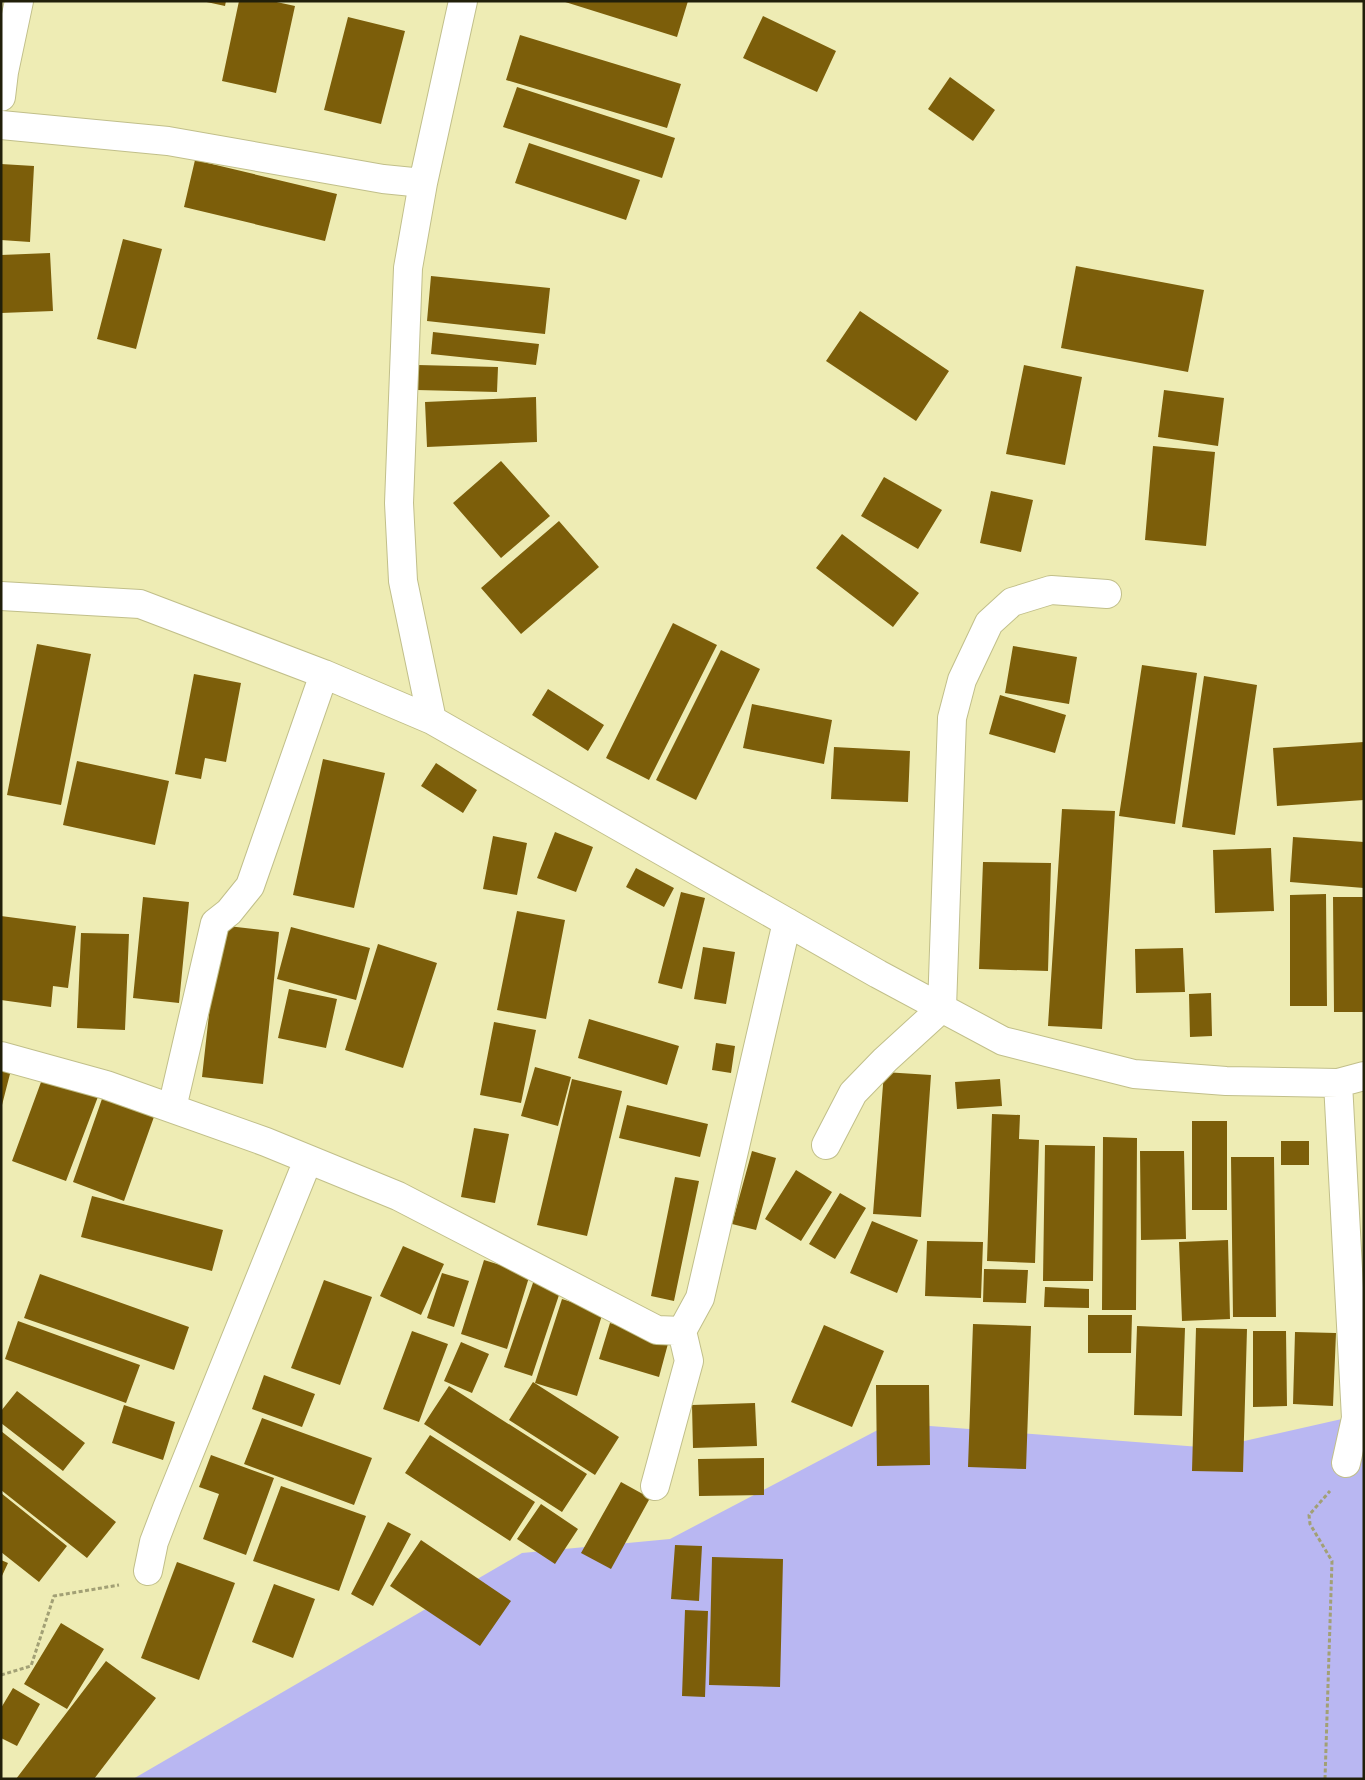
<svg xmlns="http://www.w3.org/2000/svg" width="1365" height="1780" font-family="Poppins,sans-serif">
<rect width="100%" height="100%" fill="#eeecb4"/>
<path fill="#b9b7f2" d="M1364 1414V1779H133L522 1553 670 1539 891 1423 1213 1448Z"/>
<path fill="#7c5e0a" d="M202 1H226L225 6Z
M239 1H272L295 6 276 93 222 81Z
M562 1H688L677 37Z
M763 16 836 51 817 92 743 58Z
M348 17 405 31 381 124 324 110Z
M520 35 681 84 667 128 506 80Z
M950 77 995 110 973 141 928 109Z
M517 87 675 138 662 178 503 127Z
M529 143 640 180 626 220 515 183Z
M195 160 337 194 325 241 184 207Z
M1 164 34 166 30 242 1 240Z
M123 239 162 249 136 349 97 339Z
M50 253 53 311 1 313V255Z
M1076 266 1204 290 1188 372 1061 348Z
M431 276 550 288 545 334 427 321Z
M860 311 949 371 916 421 826 361Z
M433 332 539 344 536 365 431 354Z
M418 365 498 367 497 392 417 390Z
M1024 365 1082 377 1065 465 1006 454Z
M1164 390 1224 398 1218 446 1158 437Z
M536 397 537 442 427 447 425 402Z
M1153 446 1215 452 1206 546 1145 540Z
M501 461 550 516 501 558 453 503Z
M884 477 942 510 918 549 861 516Z
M991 491 1033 500 1021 552 980 543Z
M559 521 599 567 521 634 481 588Z
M842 534 919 593 893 627 816 568Z
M673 623 717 645 649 780 606 758Z
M37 644 91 654 61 805 7 795Z
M1013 646 1077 657 1069 704 1005 693Z
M721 650 760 669 696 800 656 780Z
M1142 665 1197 673 1175 824 1119 816Z
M194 674 241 683 226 762 205 758 201 779 175 774Z
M1204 676 1257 685 1235 835 1182 827Z
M548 689 604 725 588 751 532 715Z
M1000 695 1066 715 1055 753 989 734Z
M752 704 832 720 824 764 743 748Z
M1364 742V800L1277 806 1273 748Z
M834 747 910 751 908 802 831 799Z
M323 759 385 773 354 908 293 895Z
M77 761 169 781 155 845 63 825Z
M436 763 477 790 463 813 421 786Z
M1062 809 1115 811 1102 1029 1048 1026Z
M555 832 593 847 576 892 537 878Z
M493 836 527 843 517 895 483 889Z
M1293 837 1364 842V888L1290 882Z
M1271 848 1274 911 1215 913 1213 850Z
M983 862 1051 863 1048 971 979 969Z
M636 868 674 888 664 907 626 887Z
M681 892 705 898 682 989 658 983Z
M1326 894 1327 1006H1290V895Z
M143 897 189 902 179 1003 133 998Z
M1333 897H1364V1012H1334Z
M517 911 565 920 546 1019 497 1010Z
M1 916 76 926 68 988 53 986 51 1007 1 1000Z
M219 925 279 932 263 1084 202 1077Z
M291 927 370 948 356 1000 277 979Z
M81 933 129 934 125 1030 77 1028Z
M378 944 437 963 403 1068 345 1050Z
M703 947 735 952 726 1004 694 999Z
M1183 948 1185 992 1136 993 1135 949Z
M289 989 337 999 326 1048 278 1038Z
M1211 993 1212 1036 1190 1037 1189 994Z
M589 1019 679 1046 667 1085 578 1058Z
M494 1022 536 1030 521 1103 480 1095Z
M716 1043 735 1046 731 1073 712 1070Z
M1 1067 11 1070 2 1105H1Z
M535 1067 571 1077 558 1126 521 1116Z
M884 1072 931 1075 921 1217 873 1214Z
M44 1074 99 1094 66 1181 12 1161Z
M572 1079 622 1091 587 1236 537 1225Z
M1000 1079 1002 1106 957 1109 955 1082Z
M103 1096 155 1114 124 1201 73 1182Z
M627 1105 708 1124 700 1157 619 1138Z
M992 1114 1020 1115 1019 1139 1039 1140 1035 1263 987 1261Z
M1192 1121H1227V1210H1192Z
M474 1128 509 1134 495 1203 461 1197Z
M1103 1137 1137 1138 1136 1310H1102Z
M1281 1141H1309V1165H1281Z
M1045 1145 1095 1146 1093 1281H1043Z
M752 1151 776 1158 756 1230 732 1224Z
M1140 1151H1184L1186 1239 1141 1240Z
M1231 1157H1274L1276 1317H1233Z
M796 1170 832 1192 801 1241 765 1219Z
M675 1177 699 1181 674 1301 651 1296Z
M840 1193 866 1208 835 1259 809 1244Z
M92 1196 223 1230 212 1271 81 1237Z
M872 1221 918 1240 897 1293 850 1273Z
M1228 1240 1230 1319 1182 1321 1179 1242Z
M927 1241 983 1242 981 1298 925 1296Z
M403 1246 444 1264 421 1315 380 1296Z
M484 1260 530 1274 507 1349 461 1334Z
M984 1269 1028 1270 1026 1303 983 1302Z
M442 1273 469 1281 454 1327 427 1318Z
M40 1274 189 1327 174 1370 24 1318Z
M535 1277 562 1286 532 1376 504 1367Z
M324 1280 372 1297 340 1385 291 1368Z
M1045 1287 1089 1289V1308L1044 1307Z
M562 1299 603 1312 577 1396 535 1383Z
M1088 1315H1132L1131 1353H1088Z
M18 1321 140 1365 126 1403 5 1359Z
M610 1323 669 1340 659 1377 599 1359Z
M973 1324 1031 1326 1026 1469 968 1467Z
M824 1325 884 1351 852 1427 791 1402Z
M1137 1326 1185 1328 1182 1416 1134 1415Z
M1196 1328 1247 1329 1243 1472 1192 1471Z
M412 1331 448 1344 419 1422 383 1409Z
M1253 1331H1286L1287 1406 1253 1407Z
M1295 1332 1336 1333 1333 1406 1293 1404Z
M461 1342 489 1354 472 1393 444 1381Z
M264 1375 315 1394 302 1427 252 1409Z
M533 1382 619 1437 595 1475 509 1420Z
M876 1385H929L930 1465 877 1466Z
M449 1386 587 1474 562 1512 424 1424Z
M17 1391 85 1443 63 1471 1 1423V1411Z
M755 1403 757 1446 693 1448 692 1405Z
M124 1405 175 1422 163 1460 112 1443Z
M262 1418 372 1458 354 1505 244 1464Z
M1 1431 116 1522 87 1558 1 1490Z
M430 1435 535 1502 510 1541 405 1473Z
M211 1455 274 1478 246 1555 203 1539 219 1494 199 1487Z
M764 1458V1495L699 1496 698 1459Z
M621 1482 650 1498 611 1569 581 1553Z
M281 1486 366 1516 339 1591 253 1561Z
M1 1493 67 1546 39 1582 1 1552Z
M541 1504 578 1529 555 1564 517 1539Z
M388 1522 411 1534 373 1606 351 1594Z
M421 1540 511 1601 480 1646 390 1586Z
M675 1545 702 1546 699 1601 671 1599Z
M712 1557 783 1559 780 1687 709 1685Z
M1 1560 8 1563 1 1578Z
M177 1562 235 1583 199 1680 141 1658Z
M274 1584 315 1599 293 1658 252 1642Z
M685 1610 708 1611 705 1697 682 1696Z
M61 1623 104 1649 67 1709 24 1684Z
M106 1661 156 1698 94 1779H16Z
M13 1688 40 1704 17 1746 1 1738V1708Z"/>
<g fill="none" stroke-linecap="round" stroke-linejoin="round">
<defs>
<path id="minor" d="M1 97 4 72 19 1
M1 125 168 141 383 179 423 183
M1 596 140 604 324 674 432 720 878 974 1003 1041 1134 1074 1226 1081 1338 1083 1364 1076
M432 720 403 581 399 503 408 268 423 183 463 1
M1 1056 106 1085 266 1142 398 1196 657 1330 682 1331 700 1298 787 922
M1338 1083 1356 1418 1346 1463
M172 1108 215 923 229 912 250 886 324 674
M826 1145 853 1093 885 1060 942 1008 952 718 962 680 989 623 1012 602 1051 590 1107 594
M655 1486 689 1361 682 1331
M148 1571 154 1542 167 1508 308 1160"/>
</defs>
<use href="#minor" stroke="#c1bf8a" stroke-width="30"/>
<path stroke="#a2a075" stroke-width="3" stroke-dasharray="4 2.5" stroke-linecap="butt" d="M1 1675 31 1666 54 1596 119 1585
M1325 1779 1332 1561 1310 1524 1309 1515 1330 1491"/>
<use href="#minor" stroke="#fff" stroke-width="28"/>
</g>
<rect width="1365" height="1780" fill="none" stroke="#211f0a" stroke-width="5"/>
</svg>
